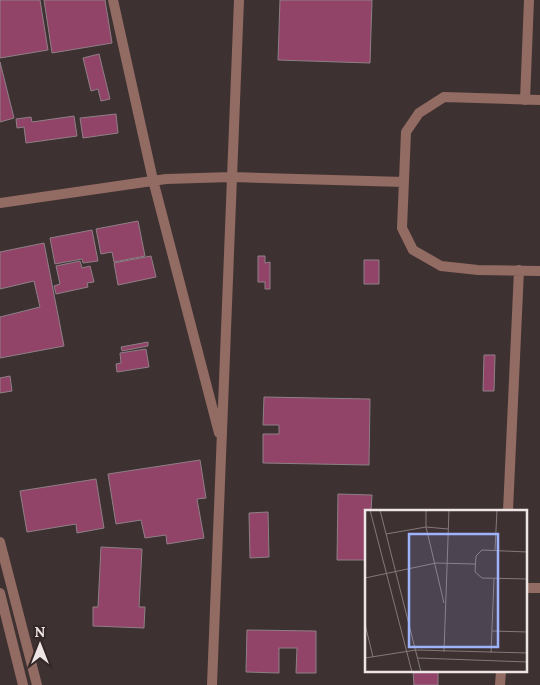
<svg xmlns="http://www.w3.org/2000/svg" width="540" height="685" font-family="Lora,serif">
<rect width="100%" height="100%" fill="#3e3132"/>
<path fill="#924368" stroke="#8e8086" d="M0 0H40L48 50 0 58Z
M44 0H105L112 43 52 53Z
M280 0H372L370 63 278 60Z
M99 54 110 99 101 101 98 89 91 91 83 58Z
M0 62 14 118 0 122Z
M116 114 118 133 83 138 80 118Z
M74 116 77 136 26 143 24 127 17 128 16 119 31 117 32 122Z
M138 221 145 256 114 262 112 252 101 254 96 229Z
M92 230 98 261 83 263 82 259 55 264 50 238Z
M44 243 64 346 0 358V317L40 307 34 281 0 289V252Z
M151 256 156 277 118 285 114 263Z
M258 256H265V263L270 262V289H265V282H258Z
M364 260H379V284H364Z
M80 261 82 268 90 266 94 282 87 283 88 287 56 294 54 286 60 284 56 266Z
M148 342V346L122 351 121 347Z
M146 349 149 367 117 372 116 364 121 363 120 353Z
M484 355H495L494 391H483Z
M10 376 12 391 0 393V378Z
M264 397 370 399 369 465 263 463V434H279V425H263Z
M200 460 206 498 197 499 204 538 167 544 166 535 145 538 141 520 116 524 108 474Z
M96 479 104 528 77 533 76 524 27 532 20 491Z
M338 494 372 495 371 511H366V560H337Z
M268 512 269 557 250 558 249 513Z
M101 547 142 549 139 607H145L144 628 93 626V607H98Z
M247 630 316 631V673H296L297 648H279V673L246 672Z
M413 671H438V685H414Z"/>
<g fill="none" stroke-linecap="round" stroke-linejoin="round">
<path stroke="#926b62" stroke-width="10" d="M113 0 153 180 219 433
M525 100 529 0
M540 100 444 97 419 113 406 132 402 228 413 250 441 266 478 270 540 271
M0 203 166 179 232 177 404 182
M508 511 519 270
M526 588H540
M212 685 239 0
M500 685 501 671"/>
<path stroke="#926b62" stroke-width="10" d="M0 542 37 685
M0 593 23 685"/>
</g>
<g transform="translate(365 510)">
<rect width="162" height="162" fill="#3e3132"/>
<path fill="none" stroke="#84797a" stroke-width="1" d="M5 0 47 162M15 0 56 162M61 0V17L83 19M21 24 61 17 79 93M130 40 132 0M163 42 117 40 111 46 110 62 117 68 163 69M0 68 71 53 110 54M0 114 8 147M127 121 163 122M79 142 84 0M126 143 129 69M0 148 51 140 163 143M53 148 163 152"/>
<path fill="#9fb3fd" fill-opacity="0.15" stroke="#9fb3fd" stroke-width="2.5" d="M44 24H133V137H44Z"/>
<rect width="162" height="162" fill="none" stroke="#eee6e6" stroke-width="2.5"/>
</g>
<g transform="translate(40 645)" stroke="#342728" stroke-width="4" paint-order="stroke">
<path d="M0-4L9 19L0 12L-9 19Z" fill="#eee6e6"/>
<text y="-8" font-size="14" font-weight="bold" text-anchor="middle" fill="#eee6e6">N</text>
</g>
</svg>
